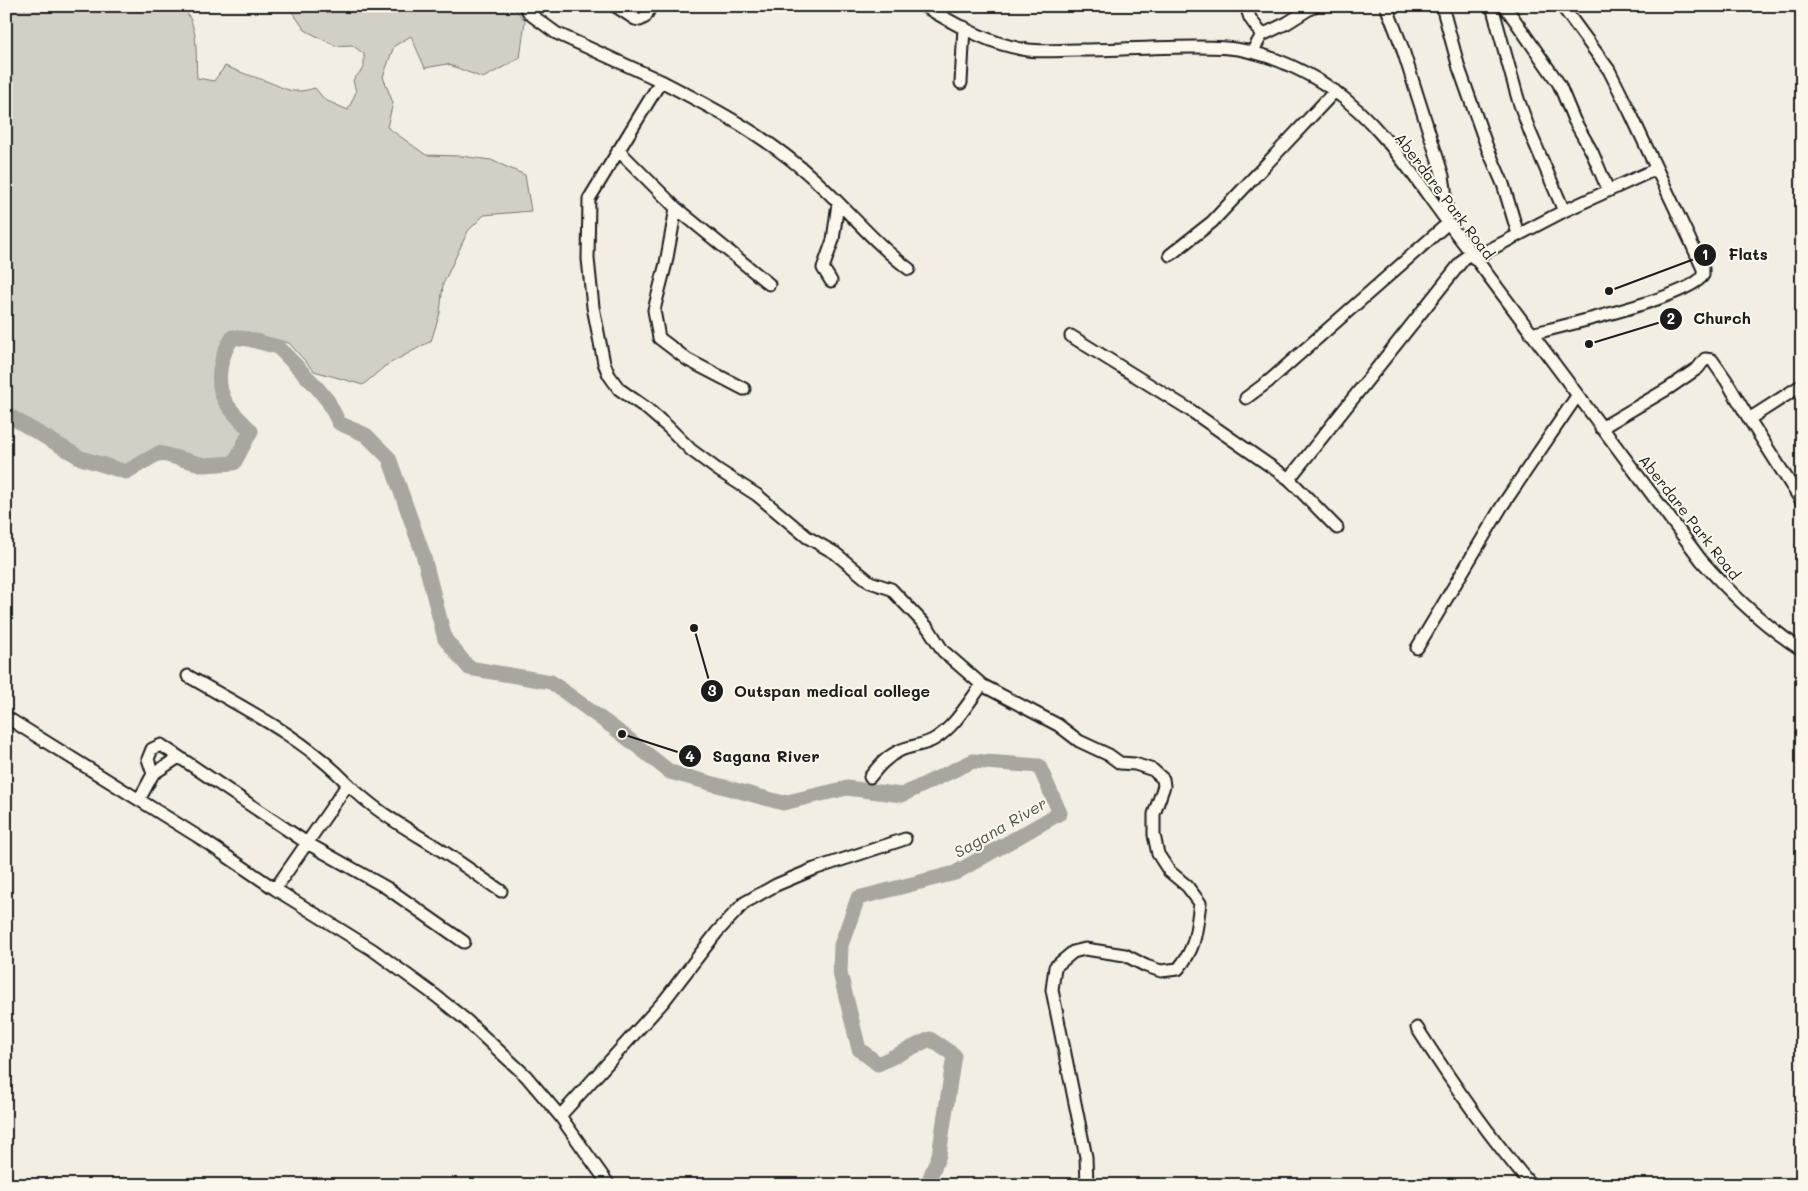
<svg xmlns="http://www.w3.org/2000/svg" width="1808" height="1191" font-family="Mali,sans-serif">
<rect width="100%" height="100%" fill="#f2eee4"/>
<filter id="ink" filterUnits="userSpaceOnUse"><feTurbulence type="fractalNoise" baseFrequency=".02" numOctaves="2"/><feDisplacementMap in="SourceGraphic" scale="10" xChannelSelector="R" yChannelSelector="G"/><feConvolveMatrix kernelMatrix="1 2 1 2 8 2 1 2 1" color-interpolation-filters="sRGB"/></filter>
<g filter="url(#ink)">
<path fill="#d2cfc6" stroke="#777671" d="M14 6 50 8 51 6H182C200 27 195 53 197 78L214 81 225 66C239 72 252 76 266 81 288 89 290 95 315 88L325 100 348 110 356 92 353 80 364 68V54L352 45 335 46 305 30 288 6H513L525 21 520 58 483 78 447 64 425 68 411 36 394 46 383 77 393 103 387 127 426 155 461 156 491 160 525 175 531 211 484 215 468 231 443 284 440 313 431 341 385 366 363 385 314 371 289 343 253 334 233 337C221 354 214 381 225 401 232 412 243 422 251 431L234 463 204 465 159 453 126 472 81 458 6 414V41Z"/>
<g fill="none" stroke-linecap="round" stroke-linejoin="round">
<path stroke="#a9a6a0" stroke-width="15" d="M6 414 81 458 126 472 159 453 204 465 234 463 251 431C243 422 231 412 225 401 214 381 221 354 233 337L248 339 278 347 314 384 328 401 339 423 366 435 389 458 423 554 445 639 469 668 551 682 622 734 670 772 783 803 847 788 902 795 973 761 1039 766 1060 813 955 873 858 898 841 945 840 973 859 1049 878 1064 930 1039 954 1055 939 1155 927 1185"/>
<defs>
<path id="minor" d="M525 6 530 14 556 33 661 81 589 199 588 259 593 307 604 363 609 375 619 389 646 408 668 427 691 450 718 470 757 495 807 537 835 553 870 582 891 589 929 629 943 651 982 685 1058 725 1079 741 1109 755 1120 763 1135 764 1153 770 1163 779 1164 786 1154 814V835L1158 854 1169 871 1187 886 1200 903C1196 930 1197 947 1178 969L1161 971 1146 966 1125 955 1085 949 1073 952 1055 967 1052 990 1086 1157 1087 1185
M615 6 635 19 640 20 645 17 651 6
M924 6C956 25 991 45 1028 50 1044 52 1062 50 1078 50 1117 50 1156 47 1195 47 1213 47 1233 47 1251 52 1278 58 1311 74 1333 90 1391 131 1426 198 1470 251L1701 560C1731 594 1763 625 1802 650
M1246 6 1250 18 1262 35
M1442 6 1459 68 1487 147 1503 184 1518 234
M1492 6 1518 99 1530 132 1564 211
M1505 6 1559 84 1574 120 1592 152 1608 190
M1252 52 1262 35 1287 23 1314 6
M661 81C717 110 768 137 815 180 847 209 874 243 909 269
M961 83 964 27
M618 150 676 208 769 284
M676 208 666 263 654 310 659 338 688 360 744 389
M1170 255 1212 222 1335 91
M1474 258 1564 211 1656 169
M831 281 823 268 833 240 838 203
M1531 334C1559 327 1693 296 1703 275V269L1689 238 1630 112 1609 70 1562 6
M1071 336 1187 408 1289 479 1337 528
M1246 398 1269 381 1447 224 1445 189 1443 176 1401 44 1386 6
M1749 419 1802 502
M1601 428 1669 388 1698 368 1705 359 1712 360 1726 380 1749 419 1802 385
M1289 479 1470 251
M1417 648 1502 506 1577 396
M188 676C243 708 303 737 348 784L275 889
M6 717 197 836 275 889 373 950 436 996 466 1020 526 1076 560 1116 609 1185
M153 774 148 759 152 749 161 745 179 757
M870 777C878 767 886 757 899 751 910 745 925 746 936 738 956 725 967 704 982 685
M348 784C374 810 399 824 430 843 454 858 477 875 501 891
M139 800 153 774 179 757 307 843 387 888 464 942
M1417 1028C1452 1083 1488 1135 1531 1185
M560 1116 664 1001 717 932 744 903 776 885 814 869 905 839"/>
</defs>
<use href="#minor" stroke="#1c1c1c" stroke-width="15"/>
<use href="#minor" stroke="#fbf7ec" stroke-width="11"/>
</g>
</g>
<g text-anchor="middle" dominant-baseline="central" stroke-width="4" stroke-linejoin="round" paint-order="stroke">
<g font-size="15" fill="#1c1c1c" stroke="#fbf7ec">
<text transform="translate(1445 196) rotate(53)">Aberdare Park Road</text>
<text transform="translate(1690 517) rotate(52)">Aberdare Park Road</text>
</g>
<g font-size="16" font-style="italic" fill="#545351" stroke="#fbf7ec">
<text transform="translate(1000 827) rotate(-30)">Sagana River</text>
</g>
</g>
<path fill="none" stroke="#1c1c1c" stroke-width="2" d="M1609 291L1705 255M1589 344L1671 319M694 628L712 691M622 734L690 756"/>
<g fill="#1c1c1c" stroke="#fbf7ec" stroke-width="2">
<circle cx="1609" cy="291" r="5"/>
<circle cx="1589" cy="344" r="5"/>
<circle cx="694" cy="628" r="5"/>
<circle cx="622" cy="734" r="5"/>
<circle cx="1705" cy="255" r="12"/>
<circle cx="1671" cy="319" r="12"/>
<circle cx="712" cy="691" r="12"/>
<circle cx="690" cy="756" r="12"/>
</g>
<g font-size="15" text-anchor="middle" font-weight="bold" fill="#fff">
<text x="1705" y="260">1</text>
<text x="1671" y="324">2</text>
<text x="712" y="696">3</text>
<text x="690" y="762">4</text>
</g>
<g font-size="16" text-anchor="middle" font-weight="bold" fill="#1c1c1c" stroke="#fbf7ec" stroke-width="4" stroke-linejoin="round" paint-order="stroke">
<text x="1748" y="260">Flats</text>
<text x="1722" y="324">Church</text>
<text x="832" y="697">Outspan medical college</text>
<text x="766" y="762">Sagana River</text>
</g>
<rect width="1808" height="1191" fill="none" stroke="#fbf7ec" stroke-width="25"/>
<rect x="12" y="12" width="1783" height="1166" fill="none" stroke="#1c1c1c" stroke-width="2" filter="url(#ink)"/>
</svg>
